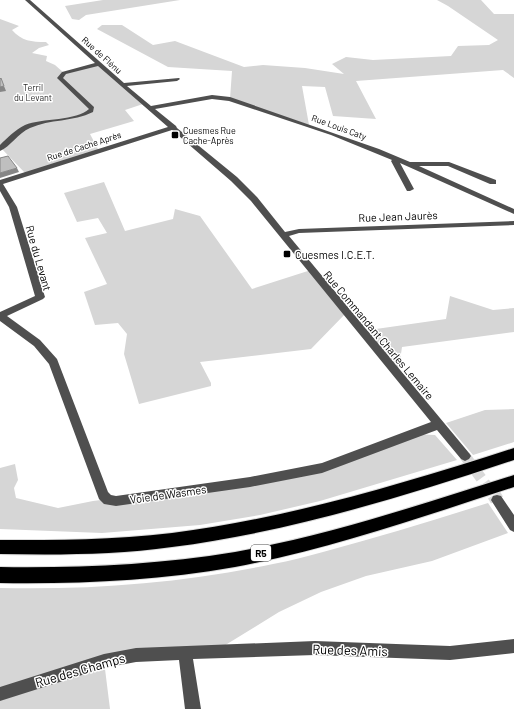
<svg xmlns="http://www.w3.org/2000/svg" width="514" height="709" font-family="Barlow,sans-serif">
<rect width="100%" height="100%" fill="#fff"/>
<path fill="#d6d6d6" d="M103 0H180L86 15 79 20 72 19 65 6Z
M437 0H481L494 14H514V78L503 70 356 81 376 119 333 116 325 87 302 86 309 125 230 99 232 71 168 67 97 29 102 25H122L153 45 175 41 244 67 263 65 305 68 344 74 332 64 346 57 373 60 451 56 458 46 489 45 498 40 448 6Z
M0 19 19 26 12 30C22 41 31 42 46 42L49 45 39 48 32 53 47 56 46 61 55 65 64 73 99 64 143 104 125 110 134 121 90 134 99 151 26 174 1 148 0 149Z
M104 182 125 231 173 219 175 209 200 216 252 289 311 270 347 312 311 349 200 362 211 383V386L139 404 124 354 127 334 118 323 95 325 84 292 107 284 85 238 107 233 98 218 77 222 64 193Z
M450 296 493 310 514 308V332L402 347 398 374 362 331 446 319Z
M514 409V442L473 455 446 423 485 410Z
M413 434 435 435 457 460 320 501 260 515 200 525 102 533 0 529V468L15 464 18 480 14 488 16 498 58 508 93 501 282 477Z
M488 503 508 533 432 561 366 576 321 592 279 612 214 652 104 661 110 709H0V588C92 590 184 583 273 564 290 561 307 556 323 552 379 537 434 520 488 503Z"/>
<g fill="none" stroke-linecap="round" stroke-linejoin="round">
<path stroke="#d9d9d9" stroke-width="11" stroke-dasharray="11 5.5" stroke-linecap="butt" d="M465 456 494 496"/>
<path stroke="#d9d9d9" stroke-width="14" stroke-dasharray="14 7" stroke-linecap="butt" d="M494 495 497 500"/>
<defs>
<path id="highway" d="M514 448V460C402 497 289 532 172 547 115 555 57 555 0 554V540C57 540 115 540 172 533 289 518 402 484 514 448Z
M514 475V487C422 517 330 549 235 567 157 581 79 584 0 583V567C79 568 157 565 235 552 330 535 422 504 514 475Z"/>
</defs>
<use href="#highway" stroke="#dbdbdb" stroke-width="2"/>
<path fill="#4f4f4f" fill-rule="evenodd" d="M25 0H30L124 83 179 78 180 79 177 81 127 86 151 106 212 95 230 97 379 149 410 162H449L496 180V184H490L448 166H419L514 209V214L400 163 414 189 410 191H407L391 161 392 160 331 135 229 101 212 99 155 109 176 126 177 128 237 177 257 197 285 232 299 229 514 221V225L299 233 289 236 469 453 471 456 469 459 465 461 461 459 437 430 322 473 250 487 116 506 104 504 99 499 49 364 34 346 0 321V312L35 296 9 207 0 191V180L168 127 98 66 66 74 63 78 94 107 93 112C73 122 50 119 30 128 18 133 10 147 0 151V145C7 138 15 130 25 125 42 118 77 121 89 109L57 78 62 72 95 63ZM172 130 231 181 251 201 431 422 322 463 250 477 116 496 111 495 108 492 57 359 40 340 7 316 43 299 45 297 17 207 3 184Z
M497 495 501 496 514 515V532L510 530 491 500 493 496Z
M514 639V653L450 660 315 655 193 659 201 709H185L179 660 136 662 104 668 0 701V687L104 654 136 648 315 641 450 646Z"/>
<use href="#highway" fill="#000" fill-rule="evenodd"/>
</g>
<path fill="#868686" d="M4 86 6 91 0 92V87Z
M17 168 19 172 0 178V173Z"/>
<path fill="#bfbfbf" stroke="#868686" d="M1 78 4 86 0 87V79Z
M8 156 17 168 0 173V158Z"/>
<g fill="#000" stroke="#fff" stroke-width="1.5">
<rect x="171" y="131" width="8" height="8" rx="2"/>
<rect x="283" y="250" width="8" height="8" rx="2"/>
</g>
<g text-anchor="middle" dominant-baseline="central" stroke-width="3" stroke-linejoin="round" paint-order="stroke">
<g font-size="9" fill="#000" stroke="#fff">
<text transform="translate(102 55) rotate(42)">Rue de Flénu</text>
<text transform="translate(339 127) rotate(20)">Rue Louis Caty</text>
<text transform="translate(84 146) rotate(-18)">Rue de Cache Après</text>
</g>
<g font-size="9" fill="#2d2d2d" stroke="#fff">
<text x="33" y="87">Terril<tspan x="33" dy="10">du Levant</tspan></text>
</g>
<g font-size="9" fill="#000" stroke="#fff" text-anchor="start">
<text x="183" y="130">Cuesmes Rue<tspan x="183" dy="10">Cache-Après</tspan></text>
</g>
<rect fill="#fff" stroke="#4c4c4c" stroke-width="1" x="251" y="545" width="20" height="16" rx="3"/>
<g font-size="10" font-weight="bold" fill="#000">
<text x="261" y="553">R5</text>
</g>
<g font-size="11" fill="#000" stroke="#fff">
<text transform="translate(398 216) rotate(-2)">Rue Jean Jaurès</text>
<text transform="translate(39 258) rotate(74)">Rue du Levant</text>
<text transform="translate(379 335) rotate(50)">Rue Commandant Charles Lemaire</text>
<text transform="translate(168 494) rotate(-8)">Voie de Wasmes</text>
</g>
<g font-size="11" fill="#000" stroke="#fff" text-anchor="start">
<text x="295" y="254">Cuesmes I.C.E.T.</text>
</g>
<g font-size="13" fill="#000" stroke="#fff">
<text transform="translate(350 650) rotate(2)">Rue des Amis</text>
<text transform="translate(80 670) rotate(-16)">Rue des Champs</text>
</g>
</g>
</svg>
